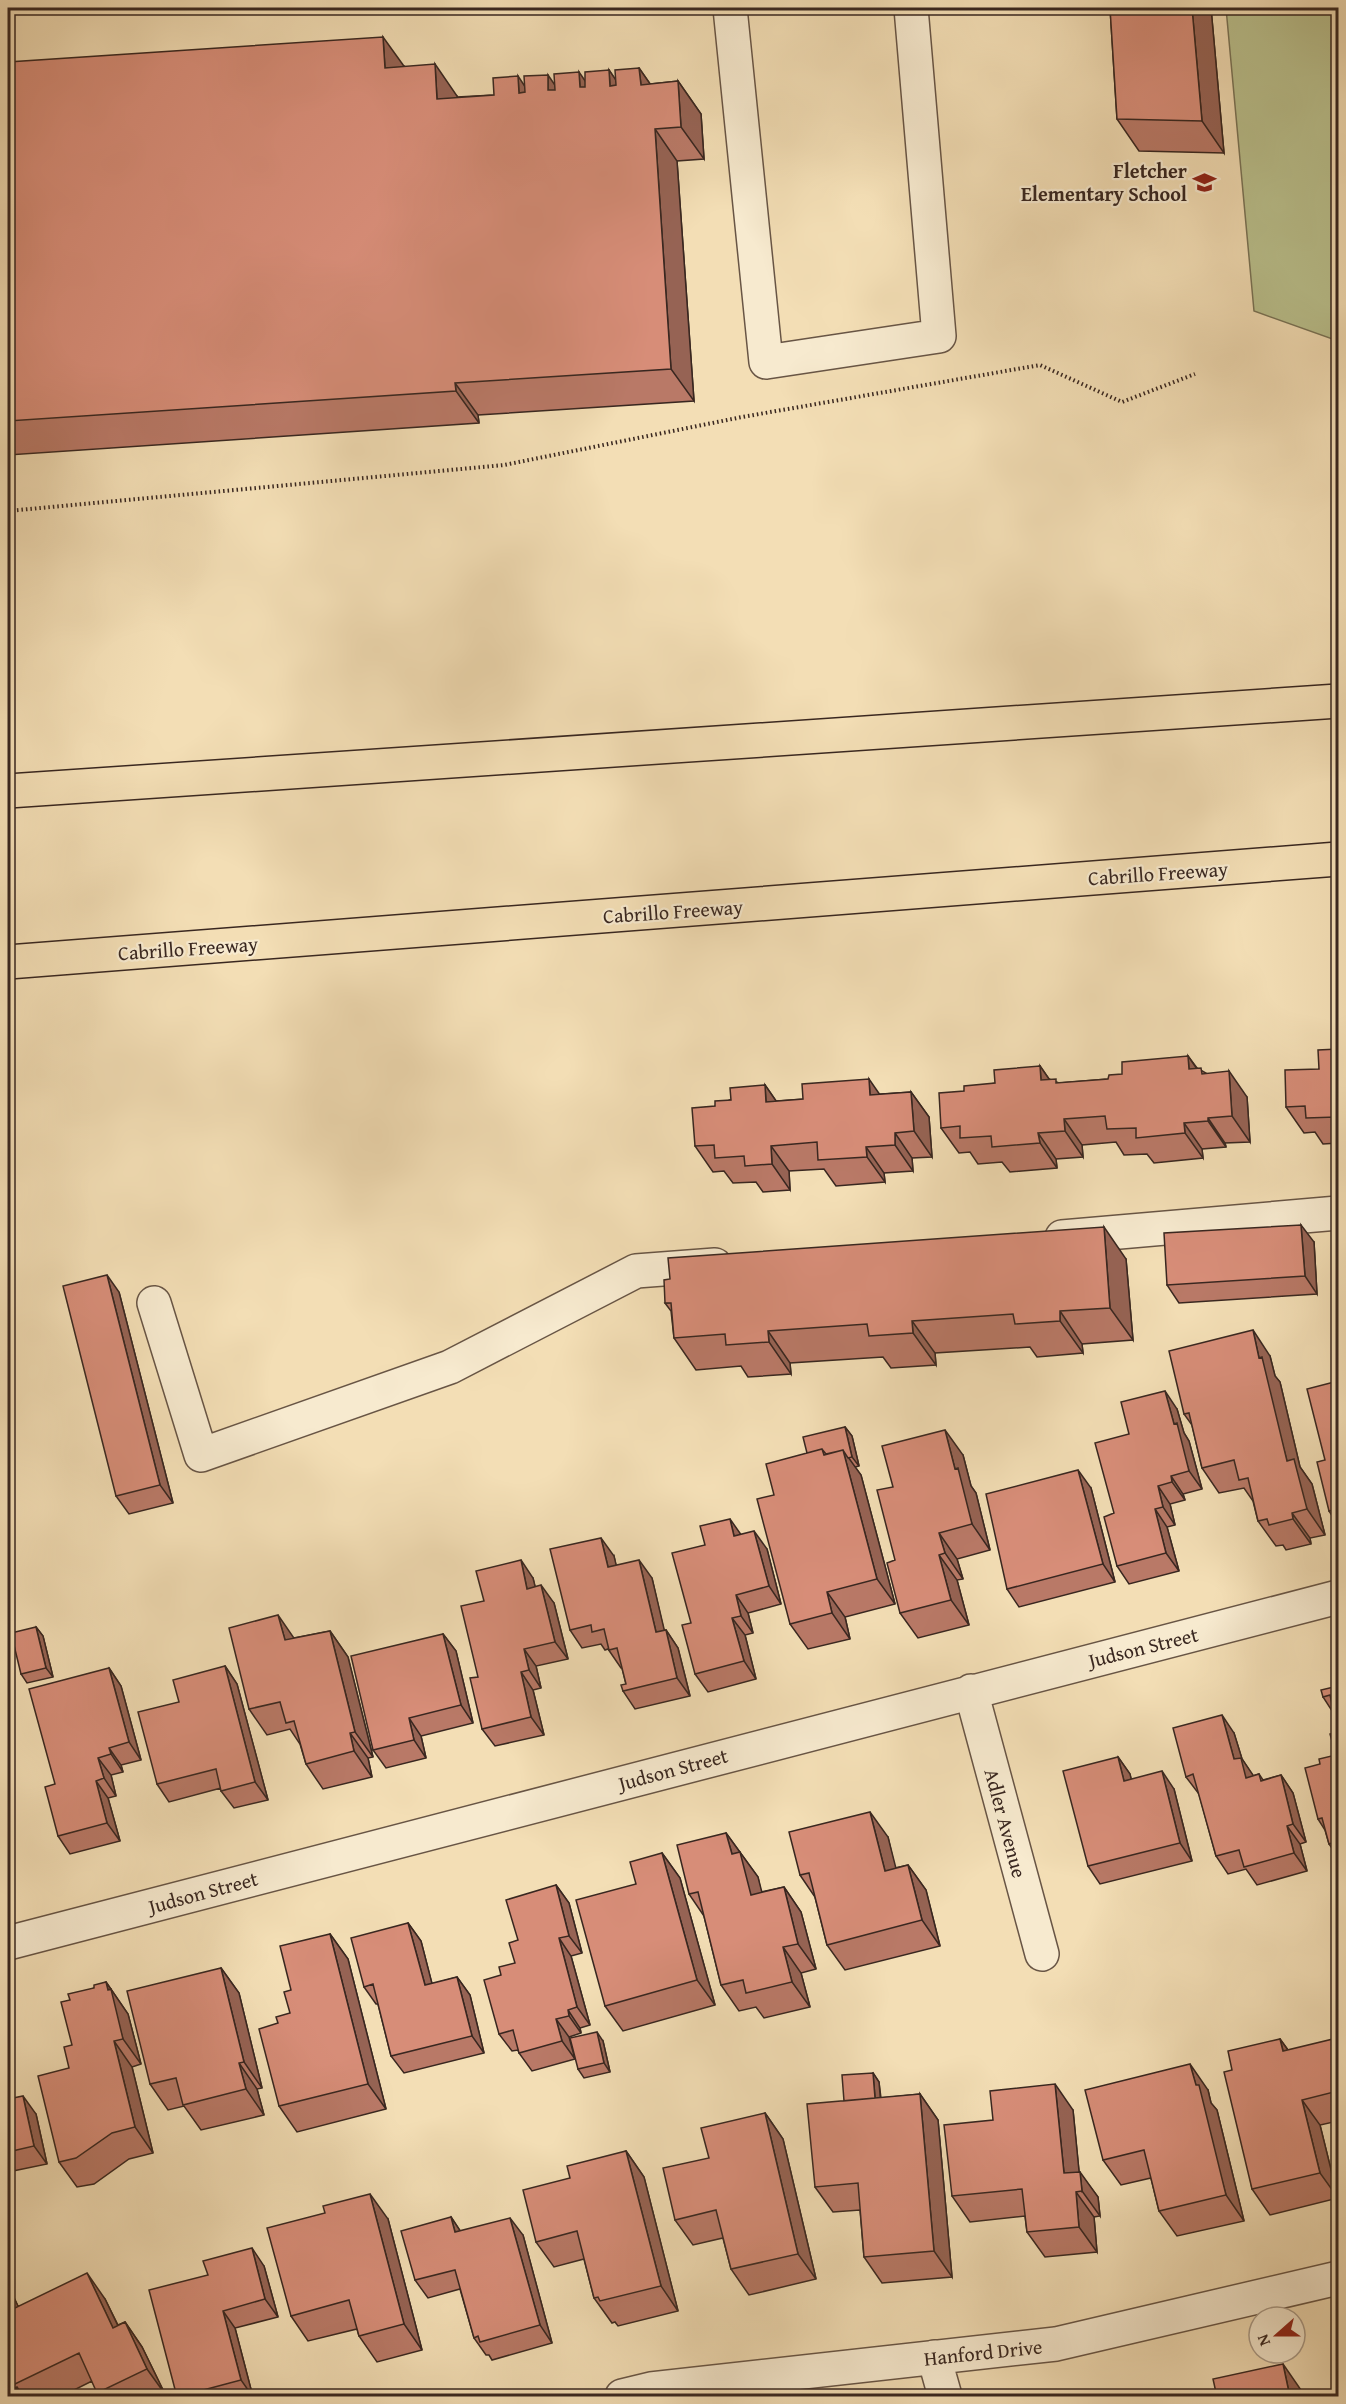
<svg xmlns="http://www.w3.org/2000/svg" width="1346" height="2404" font-family="'Gentium Book Plus',serif">
<rect width="100%" height="100%" fill="#f3deb5"/>
<filter id="stains"><feTurbulence type="fractalNoise" baseFrequency=".00333" numOctaves="4"/><feColorMatrix values="0 0 0 0 .2 0 0 0 0 .09 0 0 0 0 .02 0 0 0 .5 -.17"/></filter>
<radialGradient id="worn" r=".72"><stop offset=".6" stop-color="#630" stop-opacity="0"/><stop offset="1" stop-color="#630" stop-opacity=".3"/></radialGradient>
<path fill="#bac18e" stroke="#7a7457" stroke-width="1.5" d="M1226 8H1338V341L1254 311Z"/>
<g fill="none" stroke-linecap="round" stroke-linejoin="round">
<defs>
<path id="minor" d="M730 8 766 362 939 336 911 8
M1062 1237 1338 1213
M154 1303 201 1455 450 1367 636 1271 715 1265
M971 1691 1042 1954
M8 1943 1338 1597
M934 2357 945 2396
M622 2396 651 2389 1056 2344 1338 2278"/>
<path id="highway" d="M8 791 1338 701
M8 962 1338 859"/>
</defs>
<use href="#minor" stroke="#685545" stroke-width="36"/>
<use href="#highway" stroke="#392720" stroke-width="36"/>
<path stroke="#392720" stroke-width="4" stroke-dasharray="1.5 3" stroke-linecap="butt" d="M8 511 504 465 742 417 1040 365 1122 402 1195 374"/>
<use href="#minor" stroke="#f7eacf" stroke-width="33"/>
<use href="#highway" stroke="#f3deb5" stroke-width="33"/>
</g>
<path fill="#b97967" stroke="#392720" stroke-width="1.5" d="M1110 8H1211L1224 153 1139 151 1117 119Z
M8 62 404 66 457 96V97L494 95 524 86 555 85 585 81 609 70 616 81 639 68 650 84 678 81 701 114 704 159 677 161 694 401 478 415 479 423 8 455Z
M1338 1049V1143L1323 1144 1315 1132 1304 1133 1286 1107 1319 1069Z
M1188 1056 1197 1068 1247 1097 1250 1142 1225 1143 1226 1147 1202 1149 1203 1158 1154 1163 1147 1154 1124 1155 1116 1142 1082 1145 1083 1157 1056 1159 1057 1168 1010 1172 1002 1162 978 1164 970 1152 959 1153 941 1128 964 1091 995 1083 1040 1066 1049 1079 1059 1083 1108 1079Z
M765 1085 776 1101 911 1092 929 1117 932 1157 912 1158 913 1171 884 1173 885 1182 836 1186 824 1169 789 1171 790 1190 763 1192 756 1182 733 1183 724 1171 713 1172 695 1146 715 1106Z
M1314 1242 1317 1294 1179 1303 1167 1285Z
M1126 1259 1133 1340 1082 1344 1083 1353 1037 1357 1030 1347 935 1353 936 1365 891 1368 883 1357 790 1363 791 1374 748 1377 741 1366 696 1370 674 1338 671 1311 665 1303Z
M119 1292 173 1503 129 1514 116 1496Z
M1270 1356 1275 1376 1280 1382 1300 1467 1312 1484 1325 1535 1310 1538 1311 1544 1286 1550 1283 1545 1276 1546 1258 1521 1253 1501 1244 1488 1219 1493 1202 1468 1192 1425 1184 1414Z
M1338 1381V1525L1329 1511 1325 1460Z
M1177 1409 1184 1433 1189 1441 1202 1489 1183 1494 1185 1500 1170 1504 1175 1525 1167 1527 1179 1571 1129 1584 1117 1566 1114 1513 1129 1434Z
M845 1427 852 1436 859 1466 855 1467 861 1475 895 1604 845 1617 850 1639 808 1649 790 1624 774 1495 807 1453Z
M963 1455 971 1486 976 1493 990 1550 957 1559 963 1579 957 1580 969 1625 918 1638 900 1613 895 1560 893 1487Z
M1091 1488 1115 1582 1019 1607 1007 1589Z
M741 1535 767 1549 781 1604 748 1613 753 1633 745 1635 756 1679 708 1692 695 1674 705 1545Z
M614 1556 616 1566 652 1578 664 1631 666 1630 678 1648 690 1696 635 1709 623 1691 626 1684 622 1668H621L608 1649 605 1650 601 1644 582 1648 570 1630Z
M533 1578 535 1587 554 1603 568 1659 536 1666 541 1688 533 1690 544 1735 495 1746 482 1729 478 1677 484 1601Z
M36 1627 43 1636 53 1677 27 1683 21 1674Z
M330 1631 348 1657 373 1757 368 1758 372 1777 323 1789 306 1764 300 1744 290 1729 267 1735 249 1709 294 1638Z
M443 1634 456 1651 473 1723 421 1736 426 1758 386 1768 373 1750Z
M225 1666 237 1684 268 1800 234 1808 221 1791V1788L169 1802 157 1784 179 1702Z
M109 1668 121 1686 141 1760 121 1765 123 1772 111 1775 116 1796 108 1798 120 1841 70 1854 58 1836 55 1784Z
M1338 1686 1334 1714 1323 1697Z
M1338 1732V1857L1329 1844 1325 1830 1318 1819 1320 1764 1336 1755Z
M1234 1733 1242 1759 1253 1776 1259 1774 1263 1780 1281 1775 1293 1793 1306 1842 1300 1844 1307 1871 1257 1885 1246 1869 1228 1874 1216 1856 1199 1794 1186 1777Z
M1118 1757 1130 1774 1131 1779 1174 1789 1192 1861 1100 1884 1088 1866Z
M726 1833 758 1877 761 1892 784 1887 801 1912 816 1969 801 1973 810 2007 764 2018 756 2007 739 2011 721 1985 704 1916 689 1894Z
M888 1837 895 1868 908 1865 926 1890 940 1946 845 1970 827 1945 815 1897 800 1875Z
M662 1853 680 1878 715 2005 623 2031 605 2006 636 1884Z
M556 1885 569 1903 582 1953 571 1956 590 2025 580 2028 581 2033 569 2037 575 2059 532 2071 519 2053 518 2050 512 2051 499 2034 501 1975 515 1963 518 1940Z
M408 1923 421 1941 432 1984 457 1977 470 1995 484 2053 404 2073 391 2056 378 2004H376L364 1987Z
M330 1934 348 1959 386 2109 297 2132 279 2106 278 2023 290 2013 291 1990Z
M221 1968 239 1993 262 2088 257 2089 264 2115 201 2130 184 2106 168 2110 150 2084Z
M106 1982 128 2014 141 2064 132 2067 153 2153 129 2159 94 2184 77 2187 59 2162 72 2045 70 2000Z
M1280 2039 1288 2050 1338 2048V2121L1320 2125 1338 2198 1270 2215 1252 2189 1232 2070Z
M603 2041 610 2072 584 2078 578 2069Z
M873 2073 879 2082 881 2098 920 2094 938 2120 952 2277 882 2283 864 2257 860 2210 833 2212 815 2187 844 2101Z
M1208 2090 1211 2103 1217 2110 1244 2221 1177 2236 1159 2211 1151 2178 1121 2185 1103 2160Z
M8 2098 36 2114 47 2164 8 2172Z
M1073 2110 1079 2172 1098 2197 1100 2216 1094 2217 1097 2252 1045 2257 1027 2232 1025 2216 970 2222 952 2196 993 2120Z
M765 2113 783 2139 816 2279 749 2295 731 2269 723 2238 693 2245 675 2220 709 2158Z
M626 2151 644 2177 678 2311 618 2326 615 2322 612 2323 594 2298 584 2259 554 2267 536 2242 570 2178Z
M451 2217 460 2231 523 2235 552 2343 492 2360 489 2355H486L474 2338 460 2289 428 2298 415 2280Z
M388 2219 422 2350 377 2362 359 2336 357 2329 308 2341 291 2316Z
M264 2266 278 2317 235 2328 253 2397H177L208 2275Z
M8 2285 18 2306 105 2299 118 2325 125 2322 142 2347 165 2394 160 2397H100L92 2381 60 2397H24L17 2387 8 2391Z"/>
<path fill="#966354" stroke="#392720" stroke-width="1.5" d="M1192 8H1211L1224 153 1202 121Z
M383 37 406 69 385 68Z
M435 64 457 96 459 131 437 99Z
M639 68 662 101 641 85Z
M609 70 631 102 610 86Z
M579 72 601 104 580 87Z
M548 75 570 107 548 90Z
M518 76 540 109 519 93Z
M678 81 701 114 704 159 681 127Z
M655 129 677 161 694 401 671 369Z
M455 383 478 415 479 423 456 391Z
M1188 1056 1206 1082 1189 1069Z
M1040 1066 1058 1092 1041 1080Z
M1229 1071 1247 1097 1250 1142 1232 1116Z
M869 1079 887 1105 870 1095Z
M765 1085 783 1111 766 1102Z
M911 1092 929 1117 932 1157 914 1131Z
M1208 1118 1225 1143 1226 1147 1208 1121Z
M1064 1119 1082 1145 1083 1157 1065 1131Z
M1184 1123 1202 1149 1203 1158 1185 1133Z
M895 1133 912 1158 913 1171 895 1145Z
M1038 1133 1056 1159 1057 1168 1040 1143Z
M771 1146 789 1171 790 1190 772 1164Z
M866 1147 884 1173 885 1182 867 1157Z
M1301 1225 1314 1242 1317 1294 1305 1276Z
M1104 1227 1126 1259 1133 1340 1110 1308Z
M107 1275 119 1292 173 1503 160 1485Z
M1060 1311 1082 1344 1083 1353 1060 1321Z
M912 1321 935 1353 936 1365 913 1333Z
M1253 1330 1270 1356 1275 1376 1280 1382 1300 1467 1312 1484 1325 1535 1307 1509 1287 1461 1259 1358Z
M768 1331 790 1363 791 1374 769 1342Z
M1165 1391 1177 1409 1184 1433 1189 1441 1202 1489 1189 1471 1174 1424Z
M845 1427 852 1436 859 1466 852 1457Z
M945 1430 963 1455 971 1486 976 1493 990 1550 972 1524 955 1469Z
M843 1450 861 1475 895 1604 877 1579Z
M1078 1470 1091 1488 1115 1582 1103 1564Z
M1171 1476 1183 1494 1185 1500 1172 1482Z
M1158 1486 1170 1504 1175 1525 1163 1507Z
M1155 1509 1167 1527 1179 1571 1166 1553Z
M1292 1513 1310 1538 1311 1544 1293 1519Z
M730 1519 742 1536H734Z
M754 1531 767 1549 781 1604 769 1586Z
M939 1533 957 1559 963 1579 945 1553Z
M601 1538 614 1556 621 1585 608 1567Z
M939 1555 957 1580 969 1625 951 1600Z
M521 1560 533 1578 540 1606 527 1589Z
M639 1560 652 1578 669 1650 656 1632Z
M541 1585 554 1603 568 1659 555 1642Z
M827 1592 845 1617 850 1639 832 1613Z
M736 1595 748 1613 753 1633 741 1616Z
M278 1615 296 1641 285 1640Z
M732 1618 745 1635 756 1679 744 1661Z
M36 1627 43 1636 53 1677 46 1668Z
M666 1630 678 1648 690 1696 677 1678Z
M330 1631 348 1657 373 1757 355 1732Z
M443 1634 456 1651 473 1723 461 1705Z
M524 1649 536 1666 541 1688 529 1670Z
M225 1666 237 1684 268 1800 255 1782Z
M109 1668 121 1686 141 1760 129 1742Z
M521 1672 533 1690 544 1735 531 1717Z
M1222 1715 1234 1733 1242 1759 1253 1775 1258 1796 1234 1759Z
M409 1718 421 1736 426 1758 414 1740Z
M350 1733 368 1758 372 1777 354 1751Z
M109 1748 121 1765 123 1772 111 1754Z
M1118 1757 1130 1774 1136 1799 1124 1781Z
M98 1758 111 1775 116 1796 104 1778Z
M1162 1771 1174 1789 1192 1861 1180 1843Z
M1281 1775 1293 1793 1306 1842 1293 1824Z
M96 1781 108 1798 120 1841 107 1823Z
M870 1812 888 1837 903 1896 885 1871Z
M1287 1826 1300 1844 1307 1871 1294 1853Z
M726 1833 758 1877 769 1920 751 1895 732 1854Z
M662 1853 680 1878 715 2005 697 1980Z
M908 1865 926 1890 940 1946 922 1920Z
M556 1885 569 1903 582 1953 569 1936Z
M784 1887 801 1912 816 1969 798 1944Z
M408 1923 421 1941 437 2003 425 1985Z
M330 1934 348 1959 386 2109 368 2084Z
M559 1938 571 1956 590 2025 577 2007Z
M783 1947 801 1973 810 2007 792 1982Z
M221 1968 239 1993 262 2088 244 2062Z
M457 1977 470 1995 484 2053 472 2036Z
M106 1982 128 2014 141 2064 123 2039 108 1990Z
M568 2010 580 2028 581 2033 569 2016Z
M556 2019 569 2037 575 2059 562 2041Z
M597 2032 603 2041 610 2072 604 2063Z
M1280 2039 1298 2064 1283 2051Z
M1333 2039 1338 2048V2063Z
M114 2041 132 2067 153 2153 135 2127Z
M239 2063 257 2089 264 2115 246 2089Z
M1190 2064 1208 2090 1211 2103 1217 2110 1244 2221 1226 2195Z
M873 2073 879 2082 882 2118 876 2109Z
M1055 2084 1073 2110 1081 2191 1064 2173Z
M920 2094 938 2120 952 2277 934 2251Z
M23 2096 36 2114 47 2164 34 2146Z
M1302 2100 1320 2125 1338 2198 1320 2173Z
M765 2113 783 2139 816 2279 798 2254Z
M626 2151 644 2177 678 2311 661 2286Z
M1080 2172 1098 2197 1100 2216 1082 2191Z
M1076 2192 1094 2217 1097 2252 1079 2227Z
M370 2194 388 2219 422 2350 404 2324Z
M451 2217 463 2235 455 2232Z
M510 2218 523 2235 552 2343 540 2325Z
M252 2248 264 2266 278 2317 265 2299Z
M87 2273 105 2299 131 2353 113 2328Z
M8 2285 9 2287 31 2334 13 2309 8 2296Z
M223 2311 235 2328 253 2397 241 2380Z
M125 2322 142 2347 165 2394 147 2369Z
M1283 2364 1301 2390 1302 2397H1290Z"/>
<path fill="#d78d78" stroke="#392720" stroke-width="1.5" d="M1110 8H1192L1202 121 1117 119Z
M383 37 385 68 435 64 437 99 494 95 493 78 518 76 519 93 525 92 524 76 548 75V90H555L554 74 579 72 580 87H585V72L609 70 610 86 616 85 615 70 639 68 641 85 678 81 681 127 655 129 671 369 455 383 456 391 8 421V62Z
M1338 1049V1126H1336V1117L1306 1118 1305 1106 1286 1107 1285 1070 1319 1069 1318 1050Z
M1188 1056 1189 1069 1201 1068 1202 1074 1229 1071 1232 1116 1208 1118V1121L1184 1123 1185 1133 1136 1138V1128L1107 1129 1105 1116 1064 1119 1065 1131 1038 1133 1040 1143 992 1147 991 1136 960 1138V1126L941 1128 939 1093 964 1091V1086L995 1083 994 1070 1040 1066 1041 1080 1056 1079V1083L1108 1079 1109 1075 1122 1074V1062Z
M869 1079 870 1095 911 1092 914 1131 895 1133V1145L866 1147 867 1157 818 1160 817 1142 771 1146 772 1164 745 1166 744 1156 715 1158 714 1145 695 1146 692 1108 715 1106V1101L731 1100 730 1088 765 1085 766 1102 803 1099 802 1084Z
M1301 1225 1305 1276 1167 1285 1164 1233Z
M1104 1227 1110 1308 1060 1311V1321L1015 1324 1013 1314 912 1321 913 1333 869 1336 867 1324 768 1331 769 1342 726 1345 725 1334 674 1338 671 1303H665L664 1280 670 1279 668 1258Z
M107 1275 160 1485 116 1496 63 1286Z
M1253 1330 1259 1358 1262 1357 1287 1461 1294 1459 1307 1509 1292 1513 1293 1519 1269 1525 1267 1519 1258 1521 1248 1478 1239 1480 1234 1460 1202 1468 1189 1413 1184 1414 1169 1351Z
M1338 1381V1509L1329 1511 1317 1462 1325 1460 1307 1389Z
M1165 1391 1174 1424 1177 1423 1189 1471 1171 1476 1172 1482 1158 1486 1163 1507 1155 1509 1166 1553 1117 1566 1104 1517 1114 1513 1095 1443 1129 1434 1121 1402Z
M845 1427 852 1457 848 1458 843 1450 826 1454 822 1449 807 1453 803 1437Z
M945 1430 955 1469 958 1468 972 1524 939 1533 945 1553 939 1555 951 1600 900 1613 887 1563 895 1560 877 1490 893 1487 882 1446Z
M822 1449 824 1455 843 1450 877 1579 827 1592 832 1613 790 1624 757 1499 774 1495 766 1464Z
M1078 1470 1103 1564 1007 1589 986 1494Z
M730 1519 734 1536 754 1531 769 1586 736 1595 741 1616 732 1618 744 1661 695 1674 682 1625 691 1623 672 1553 705 1545 700 1526Z
M601 1538 608 1567 639 1560 656 1632 666 1630 677 1678 623 1691 621 1685 626 1684 617 1648 609 1650 604 1629 592 1632 591 1625 570 1630 550 1549Z
M521 1560 527 1589 541 1585 555 1642 524 1649 529 1670 521 1672 531 1717 482 1729 470 1678 478 1677 461 1606 484 1601 476 1571Z
M278 1615 285 1640 330 1631 355 1732 350 1733 354 1751 306 1764 294 1721 286 1723 280 1702 249 1709 229 1628Z
M36 1627 46 1668 21 1674 11 1633Z
M443 1634 461 1705 409 1718 414 1740 373 1750 351 1656Z
M225 1666 255 1782 221 1791 216 1769 157 1784 138 1712 179 1702 173 1680Z
M109 1668 129 1742 109 1748 111 1754 98 1758 104 1778 96 1781 107 1823 58 1836 45 1787 55 1784 29 1689Z
M1338 1686V1731L1330 1695 1323 1697 1321 1690Z
M1222 1715 1234 1759 1241 1758 1246 1778 1259 1774 1261 1781 1281 1775 1293 1824 1287 1826 1294 1853 1244 1867 1239 1850 1216 1856 1193 1774 1186 1777 1173 1728Z
M1338 1732V1841L1329 1844 1322 1818 1318 1819 1305 1768 1320 1764 1319 1759 1336 1755 1330 1734Z
M1118 1757 1124 1781 1162 1771 1180 1843 1088 1866 1063 1771Z
M870 1812 885 1871 908 1865 922 1920 827 1945 809 1873 800 1875 789 1832Z
M726 1833 732 1854 740 1852 751 1895 784 1887 798 1944 783 1947 792 1982 746 1993 743 1980 721 1985 698 1892 689 1894 677 1845Z
M662 1853 697 1980 605 2006 576 1900 636 1884 630 1862Z
M556 1885 569 1936 559 1938 577 2007 568 2010 569 2016 556 2019 562 2041 519 2053 513 2030 499 2034 484 1980 501 1975 499 1967 515 1963 509 1943 518 1940 506 1900Z
M408 1923 425 1985 457 1977 472 2036 391 2056 373 1984 364 1987 351 1938Z
M330 1934 368 2084 279 2106 259 2029 278 2023 276 2017 290 2013 284 1992 291 1990 280 1946Z
M221 1968 244 2062 239 2063 246 2089 183 2105 176 2078 150 2084 127 1991Z
M106 1982 108 1990 111 1989 123 2039 114 2041 135 2127 112 2133 76 2158 59 2162 38 2076 69 2068 64 2047 72 2045 61 2002 70 2000 68 1994 94 1988V1985Z
M597 2032 604 2063 578 2069 570 2038Z
M1280 2039 1283 2051 1333 2039 1338 2063V2091L1302 2100 1320 2173 1252 2189 1224 2072 1232 2070 1228 2051Z
M1190 2064 1196 2085H1199L1226 2195 1159 2211 1144 2150 1103 2160 1085 2090Z
M873 2073 875 2098 844 2101 842 2075Z
M1055 2084 1064 2173 1080 2172 1082 2191 1076 2192 1079 2227 1027 2232 1022 2189 952 2196 944 2125 993 2120 990 2091Z
M920 2094 934 2251 864 2257 858 2183 815 2187 807 2104Z
M23 2096 34 2146 8 2152V2099Z
M765 2113 798 2254 731 2269 716 2210 675 2220 663 2168 709 2158 701 2128Z
M626 2151 661 2286 600 2301 598 2297 594 2298 577 2231 536 2242 523 2190 570 2178 567 2166Z
M370 2194 404 2324 359 2336 349 2300 291 2316 267 2228 325 2213 323 2206Z
M451 2217 455 2232 510 2218 540 2325 480 2342 478 2336 474 2338 455 2270 415 2280 401 2231Z
M252 2248 265 2299 223 2311 241 2380 177 2397 149 2290 208 2275 203 2261Z
M87 2273 113 2328 125 2322 147 2369 97 2393 79 2353 15 2384 8 2369V2296L13 2309Z
M1283 2364 1290 2397H1217L1213 2379Z"/>
<defs>
<symbol id="school-bare" viewBox="-9 -9 18 18"><path d="M0-5L7-2L0 1L-7-2ZM-4 1L0 2.5L4 1V4Q0 6-4 4Z" fill="#8f2418" stroke="#f7eacf" stroke-width="2.5" paint-order="stroke"/></symbol>
</defs>
<g fill-rule="evenodd">
<use href="#school-bare" x="1188" y="166" width="33" height="33"/>
</g>
<g text-anchor="middle" dominant-baseline="central" stroke-width="4.5" stroke-linejoin="round" paint-order="stroke">
<g font-size="20" font-weight="bold" fill="#392720" stroke="#f7eacf" text-anchor="end">
<text x="1187" y="170">Fletcher<tspan x="1187" dy="23">Elementary School</tspan></text>
</g>
<g font-size="20" fill="#392720" stroke="#f7eacf">
<text transform="translate(1158 873) rotate(-4)">Cabrillo Freeway</text>
<text transform="translate(673 911) rotate(-4)">Cabrillo Freeway</text>
<text transform="translate(188 948) rotate(-4)">Cabrillo Freeway</text>
<text transform="translate(1143 1647) rotate(-14)">Judson Street</text>
<text transform="translate(673 1769) rotate(-15)">Judson Street</text>
<text transform="translate(1006 1823) rotate(75)">Adler Avenue</text>
<text transform="translate(203 1892) rotate(-15)">Judson Street</text>
<text transform="translate(983 2352) rotate(-6)">Hanford Drive</text>
</g>
</g>
<rect width="1346" height="2404" fill="none" stroke="#f3deb5" stroke-width="30"/>
<rect x="9" y="9" width="1328" height="2386" fill="none" stroke="#392720" stroke-width="3"/>
<rect x="15" y="15" width="1316" height="2374" fill="none" stroke="#392720" stroke-width="1.5"/>
<g transform="translate(1277 2335) rotate(249)"><circle r="28" fill="#f7eacf" stroke="#ab9c89" stroke-width="1.5"/>
<path d="M0-4.5L10 22L0 15L-10 22Z" fill="#8f2418"/>
<text y="-9" font-size="16" font-weight="bold" text-anchor="middle" fill="#392720">N</text>
</g>
<rect width="100%" height="100%" filter="url(#stains)"/>
<rect width="100%" height="100%" fill="url(#worn)"/>
</svg>
